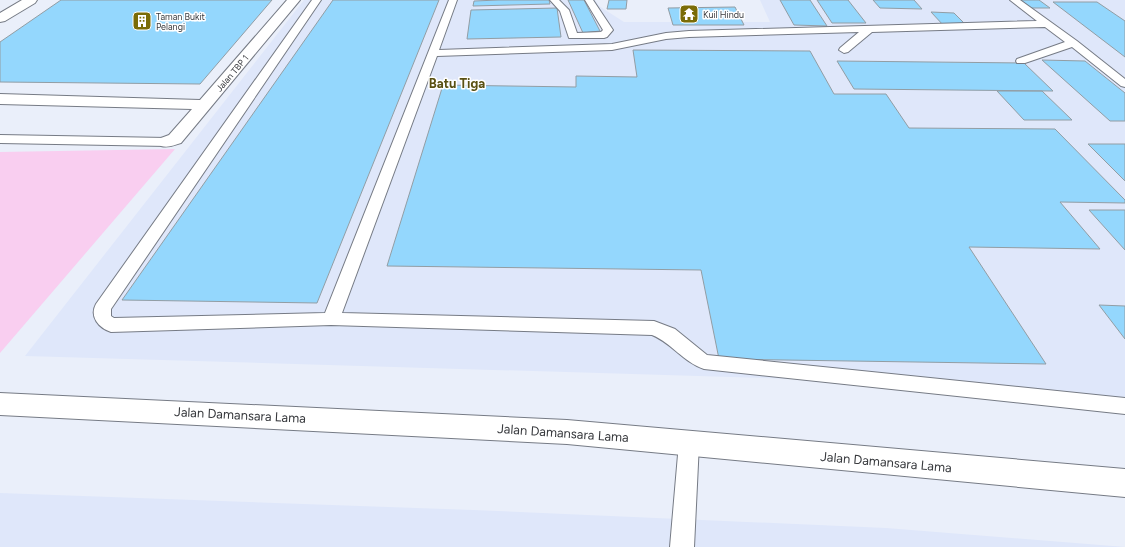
<svg xmlns="http://www.w3.org/2000/svg" width="1125" height="547" font-family="Figtree,sans-serif">
<rect width="100%" height="100%" fill="#eaeffa"/>
<path fill="#dfe7fa" d="M304 0H595L599 6 624 22H770L760 0H1125V399L968 384 25 356Z
M0 493 473 510 886 528 1125 547H0Z"/>
<path fill="#f9cef0" d="M175 149 0 353V152Z"/>
<path fill="#94d7fd" stroke="#929da4" d="M61 0H272L200 84 0 82V42Z
M333 0H439L317 303 122 300Z
M499 0H549L550 4 473 6 474 1Z
M568 0H584L600 31 583 33Z
M609 0H627L626 9H607Z
M780 0H810L827 26 794 25Z
M817 0H848L866 23H832Z
M873 0H914L922 9 880 8Z
M1020 0H1039L1050 8H1029Z
M1053 2H1097L1125 21V57Z
M735 7 744 25H673L668 8Z
M557 8 561 37 467 39 471 10Z
M931 12 954 13 967 26H944Z
M633 50 810 51 834 94H886L909 128 1055 129 1125 200V203L1060 202 1100 249 969 247 1046 364 719 359 701 270 387 266 443 85 576 87V76L637 77Z
M1042 60 1085 61 1125 93V121H1110Z
M837 61 1024 63 1053 91 854 89Z
M997 91H1042L1072 120H1024Z
M1088 144H1125V181Z
M1089 210H1125V250Z
M1099 305 1125 306V339Z"/>
<g fill="none" stroke-linecap="round" stroke-linejoin="round">
<defs>
<path id="lane" d="M312 0H321L111 309V316L114 318 325 313 449 0H457L439 50 612 44 666 33 689 31 1037 21 1010 0H1020L1077 41 1125 79V87L1121 86 1072 47 1025 63H1017L1016 61 1017 59 1065 42 1045 27 872 32 848 52 844 53 839 50 840 48 859 32 689 37 666 39 612 50 437 56 342 313 654 321 675 329 707 355 1125 398V414L704 369C683 362 672 343 652 335L331 325 111 332C99 328 89 317 96 304Z
M550 0H559L569 10 577 33 601 32 603 30 585 0H593L613 30 607 37 604 38H569L560 11Z
M0 135 167 138 171 139 173 142 171 145 167 146 0 143Z
M689 434 696 437 699 443 694 547H670L679 443 682 437Z"/>
<path id="street" d="M22 0H37L35 3 5 21 0 22V13Z
M287 0H300L181 143C174 145 169 148 161 146L158 142 161 138 169 135 192 109 0 104V94L200 100Z
M0 393 567 420 1125 469V497L567 444 0 415Z"/>
</defs>
<use href="#lane" stroke="#767b85" stroke-width="2"/>
<use href="#street" stroke="#767b85" stroke-width="2"/>
<use href="#lane" fill="#fff" fill-rule="evenodd"/>
<use href="#street" fill="#fff" fill-rule="evenodd"/>
</g>
<defs>
<symbol id="temple-square" viewBox="-11 -11 22 22"><rect x="-9" y="-9" width="18" height="18" rx="4" fill="#7a6c07" stroke="#fff"/><path d="M0-6L5-2H3V0L6.5 2.5H4V6H1.5V3h-3V6H-4V2.5H-6.5L-3 0V-2H-5Z" fill="#fff"/></symbol>
<symbol id="building-square" viewBox="-11 -11 22 22"><rect x="-9" y="-9" width="18" height="18" rx="4" fill="#7a6c07" stroke="#fff"/><path d="M-4-6H4V6H1V3H-1V6H-4ZM-2.5-4.3h1.7v1.8h-1.7ZM.8-4.3h1.7v1.8H.8ZM-2.5-1h1.7V.8h-1.7ZM.8-1h1.7V.8H.8Z" fill="#fff"/></symbol>
</defs>
<g fill-rule="evenodd">
<use href="#temple-square" x="678" y="3" width="22" height="22"/>
<use href="#building-square" x="131" y="10" width="22" height="22"/>
</g>
<g text-anchor="middle" dominant-baseline="central" stroke-width="3" stroke-linejoin="round" paint-order="stroke">
<g font-size="9" fill="#37393d" stroke="#fff" text-anchor="start">
<text x="703" y="14">Kuil Hindu</text>
<text x="156" y="16">Taman Bukit<tspan x="156" dy="10">Pelangi</tspan></text>
</g>
<g font-size="9" fill="#37393d" stroke="#fff">
<text transform="translate(232 73) rotate(-50)">Jalan TBP 1</text>
</g>
<g font-size="13" font-weight="bold" fill="#5a5113" stroke="#fff">
<text x="457" y="83">Batu Tiga</text>
</g>
<g font-size="13" fill="#37393d" stroke="#fff">
<text transform="translate(240 415) rotate(3)">Jalan Damansara Lama</text>
<text transform="translate(563 433) rotate(4)">Jalan Damansara Lama</text>
<text transform="translate(886 462) rotate(5)">Jalan Damansara Lama</text>
</g>
</g>
</svg>
